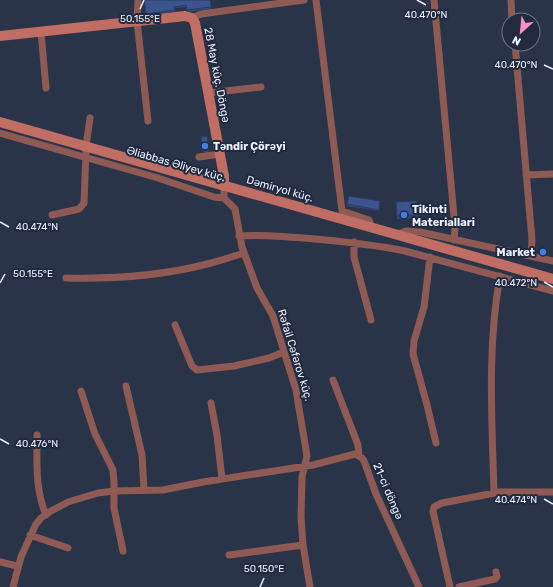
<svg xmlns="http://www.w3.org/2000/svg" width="553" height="587" font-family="Rubik,sans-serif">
<rect width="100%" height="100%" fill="#2a3449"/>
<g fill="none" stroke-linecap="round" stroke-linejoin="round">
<path stroke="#8f5a54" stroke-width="7" d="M138 0 137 21 148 121
M316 0 342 211 369 220 372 228
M434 0 455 227 454 240
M511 0 512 20
M192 18 201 14 304 0
M41 32 46 88
M515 44 532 240 531 256
M208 93 261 87
M0 133 158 178 214 197 224 198
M86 147 90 118
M199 157 220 154
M526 175 553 174
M224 186V198L235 209 242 247 257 288 273 316 296 390 307 456 302 477 301 517 303 545 310 587
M52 215 79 209 84 203 86 151
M396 235 406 231 420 232 553 261
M239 236C261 234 283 237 304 238 338 241 372 244 405 251L553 291
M354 242V257L371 320
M430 257 424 307 414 341 413 354 427 405 436 443
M66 278C111 279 159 276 203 265 217 262 231 257 244 253
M175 325 192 366 197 370 234 366 269 358 284 352
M333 380 358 445 359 455
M126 386 142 455 144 490
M81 391 95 434 113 470 114 483V508L123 551
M211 403 217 435 222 479
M37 435C37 462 35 489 46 515
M494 493C492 421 487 347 500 276
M30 535 68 548
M229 555 303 545
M0 562 17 566
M13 587 21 557 36 524 41 518 51 511 68 502 98 493 114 491 163 490 203 482 313 465 355 454 362 458 364 461 376 494 419 587
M450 587 433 511 434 507 442 503 500 492H553
M459 587 495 579 497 577 496 572"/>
<path stroke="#c06d64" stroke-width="10" d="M0 36 176 17 185 16 192 18 195 23 224 176V186
M0 122 553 279"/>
</g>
<path fill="#344879" d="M144 0H210L211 9 187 12 186 7 175 8V12L146 15Z
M207 136 209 152H203L201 137Z
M202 173 220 178V180L202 175Z
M380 201 379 211 347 206V204Z
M417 201 418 218 397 219 396 202Z"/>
<path fill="#3c548d" stroke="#2a3b63" d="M144 0H210L211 7 187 10 186 5 174 7 175 10 146 14Z
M207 136 209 150 203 151 201 137Z
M203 168 218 172 220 178 202 173Z
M349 196 380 201 379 210 347 204Z
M417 201 418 215 397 216 396 202Z"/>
<path fill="none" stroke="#ebf1ff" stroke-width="1.5" d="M417 0 426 5M140 9 144 0M544 65 553 69M0 222 9 227M544 282 553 287M0 283 5 274M0 439 9 444M544 499 553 504M260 587 264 578"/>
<g fill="#3f7fe0" stroke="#212a3e" stroke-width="1.5">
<circle cx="205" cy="146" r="4"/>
<circle cx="404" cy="215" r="4"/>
<circle cx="543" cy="252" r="4"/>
</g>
<g text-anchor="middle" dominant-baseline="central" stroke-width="4" stroke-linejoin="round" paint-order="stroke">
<g font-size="11" fill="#ebf1ff" stroke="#212a3e">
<text transform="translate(217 75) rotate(79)">28 May küç. Döngə</text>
<text transform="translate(176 164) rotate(16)">Əliabbas Əliyev küç.</text>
<text transform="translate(280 189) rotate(16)">Dəmiryol küç.</text>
<text transform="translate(295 355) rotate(73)">Rəfail Cəfərov küç.</text>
<text transform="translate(388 491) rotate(67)">21-ci döngə</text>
</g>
<g font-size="11" font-weight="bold" fill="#ebf1ff" stroke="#212a3e" text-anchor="start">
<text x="213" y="146">Təndir Çörəyi</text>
<text x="412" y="209">Tikinti<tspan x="412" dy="13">Materiallari</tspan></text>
<text x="535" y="252" text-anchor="end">Market</text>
</g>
</g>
<g font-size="10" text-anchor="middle" fill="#ebf1ff" stroke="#212a3e" stroke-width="4" stroke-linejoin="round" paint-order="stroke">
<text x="426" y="18">40.470°N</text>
<text x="140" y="22">50.155°E</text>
<text x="516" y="68">40.470°N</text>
<text x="37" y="230">40.474°N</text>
<text x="33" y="277">50.155°E</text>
<text x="516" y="286">40.472°N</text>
<text x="37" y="447">40.476°N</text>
<text x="516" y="503">40.474°N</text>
<text x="264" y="572">50.150°E</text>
</g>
<g transform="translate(521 32) rotate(207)"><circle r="19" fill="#212a3e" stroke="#727a8b"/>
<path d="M0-3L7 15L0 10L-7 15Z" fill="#fa8fc6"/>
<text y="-6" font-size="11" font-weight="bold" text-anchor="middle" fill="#ebf1ff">N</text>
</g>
</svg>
